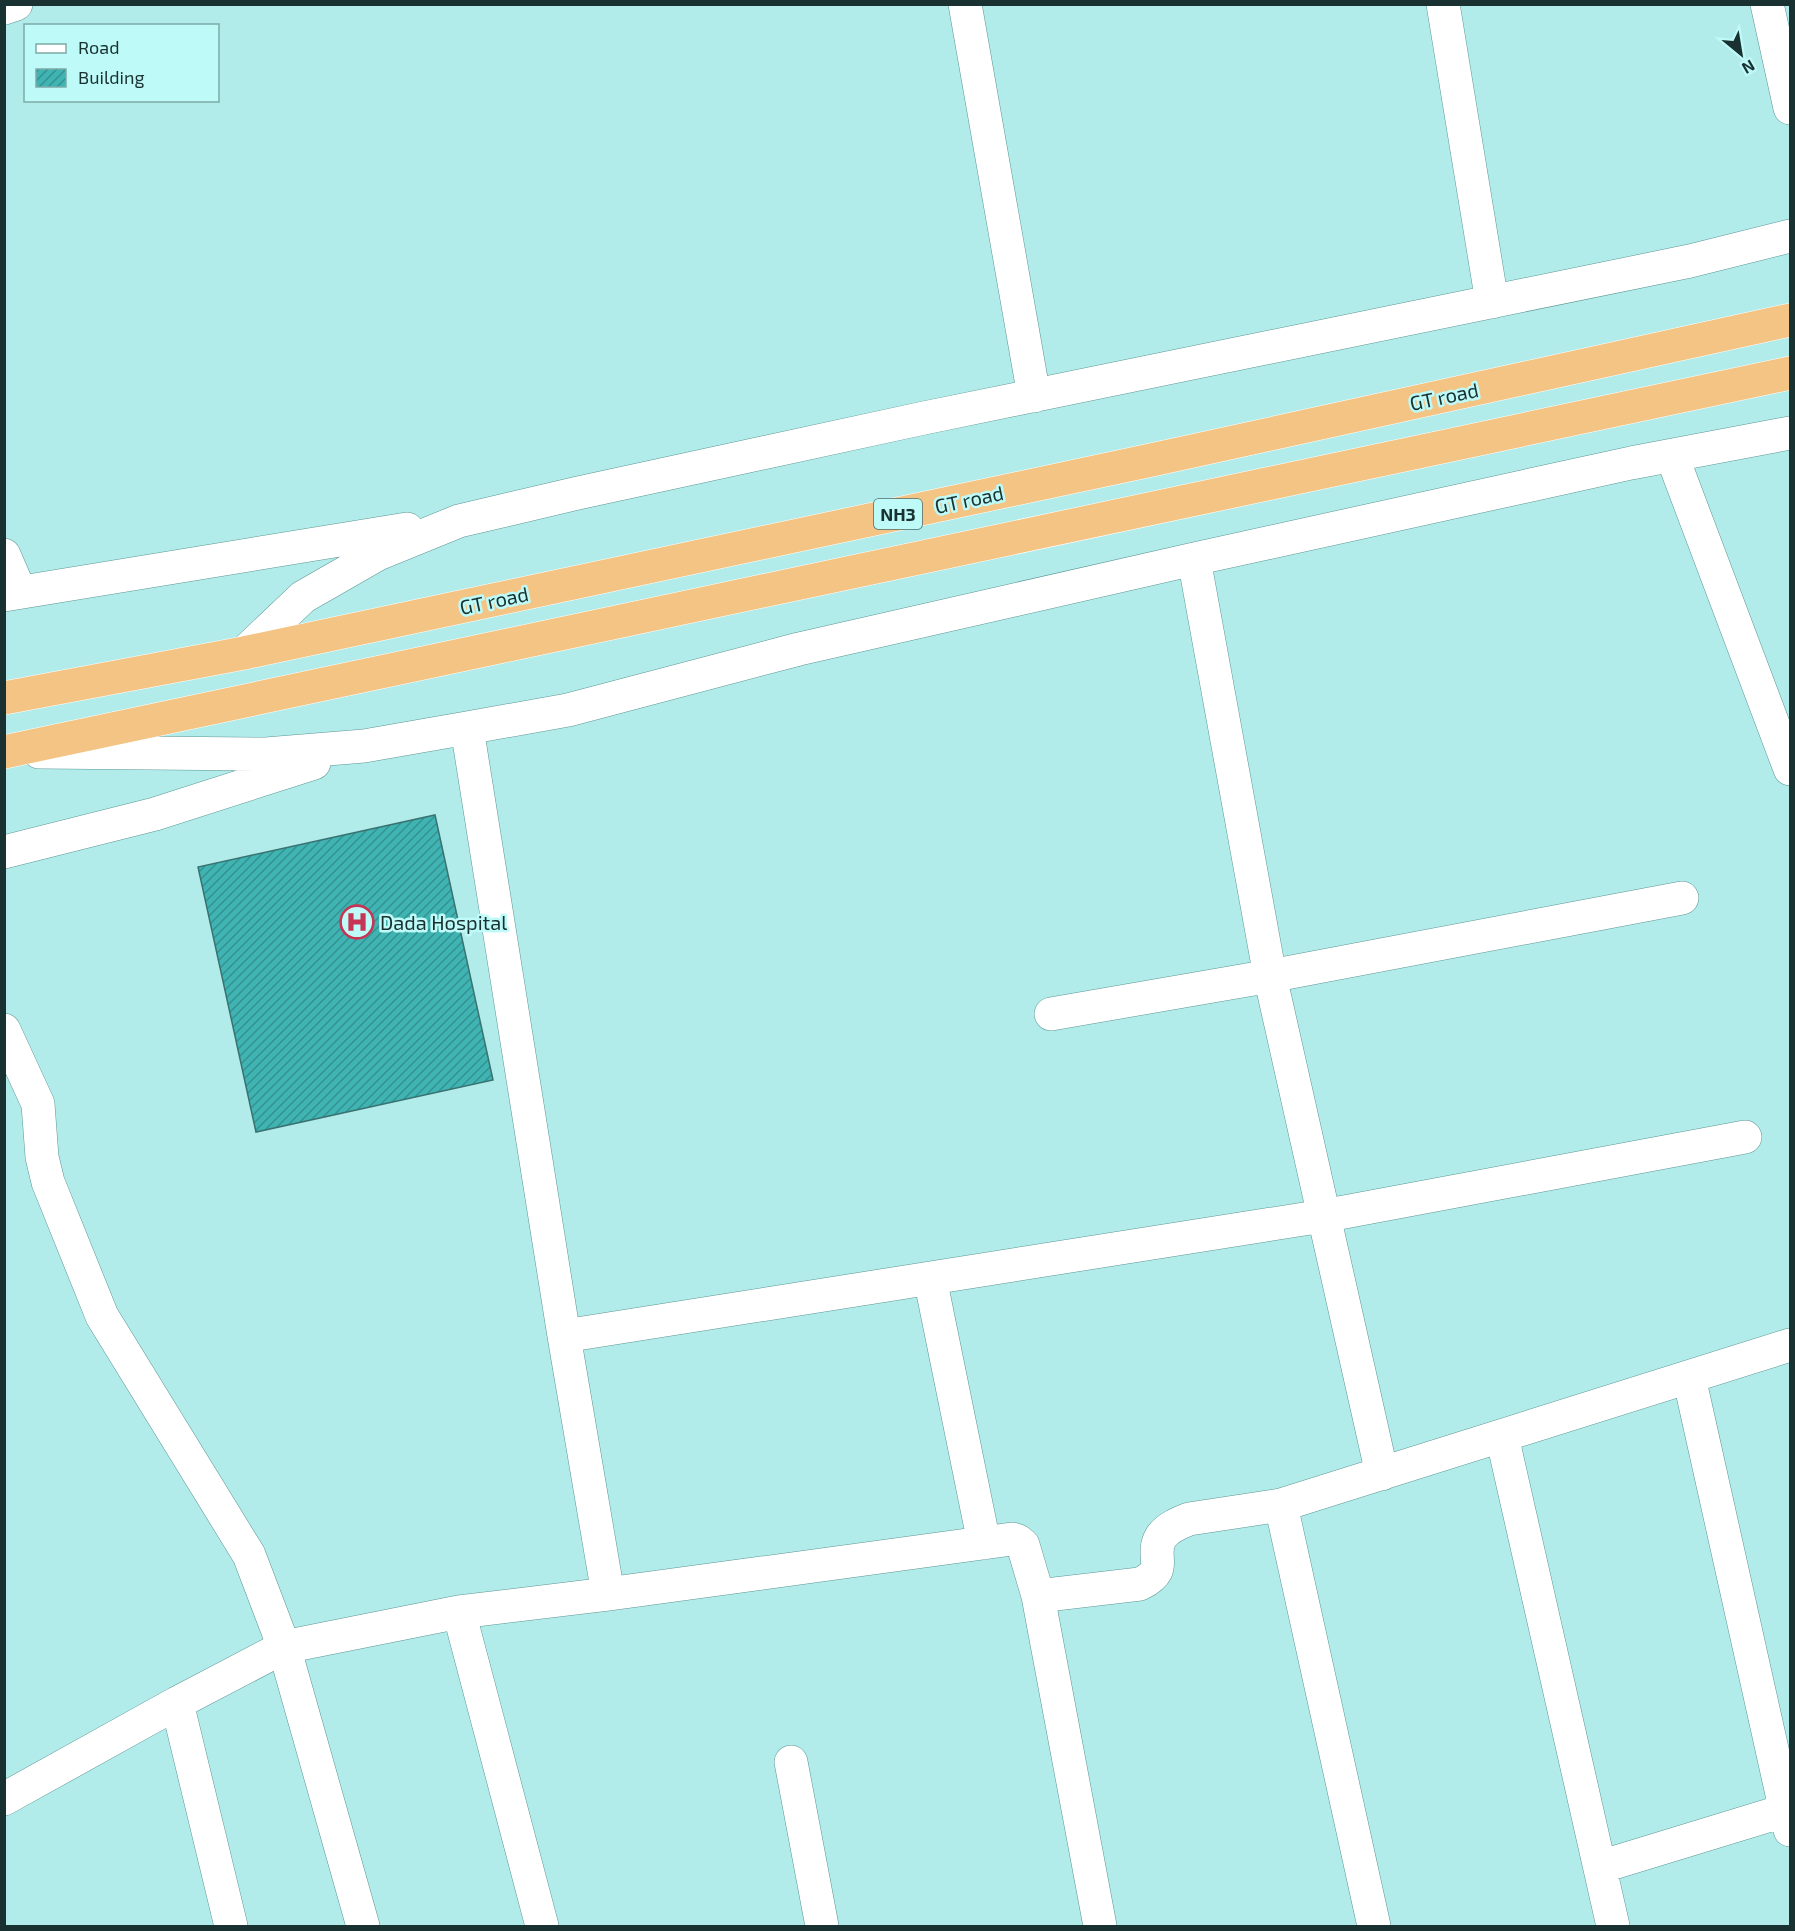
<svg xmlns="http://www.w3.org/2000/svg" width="1795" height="1931" font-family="'Exo 2',sans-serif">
<defs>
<pattern id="building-hatch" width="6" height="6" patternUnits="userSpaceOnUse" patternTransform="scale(1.5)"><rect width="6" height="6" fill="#3fb4b2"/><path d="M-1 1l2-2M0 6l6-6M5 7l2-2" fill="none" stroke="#349391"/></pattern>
</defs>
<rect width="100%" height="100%" fill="#b1ecea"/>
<path fill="url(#building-hatch)" stroke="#397271" stroke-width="1.5" d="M435 815 493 1080 256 1132 198 867Z"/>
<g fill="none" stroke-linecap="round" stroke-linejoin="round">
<defs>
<path id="minor" d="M965 4 1034 396
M1443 4 1492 302
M1767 4 1790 108
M4 8 16 4
M1672 456 1790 769
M4 555 20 592
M1194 559 1270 976 1382 1474
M4 595 407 529
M244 653 303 597 378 554 459 521 578 493 924 418 1690 261 1790 236
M467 728 564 1336 608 1594
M39 752 266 754 364 746 467 728 568 710 799 649 1194 559 1631 463 1790 433
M4 852 155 814 314 763
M1051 1014 1270 976 1682 898
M4 1030 38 1104 42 1157 48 1182 102 1316 249 1555 284 1647 363 1926
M930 1278 984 1543
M564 1336 1323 1216 1745 1137
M1689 1377 1790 1830
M1502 1436 1613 1926
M1281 1505 1374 1926
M1038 1596 1140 1584C1171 1569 1149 1557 1161 1537 1167 1528 1179 1523 1189 1519L1281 1505 1790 1345
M459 1612 542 1926
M177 1703 231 1926
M791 1762 822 1926
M4 1799 177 1703 284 1647 459 1612 608 1594 1012 1539 1018 1541 1023 1545 1038 1596 1100 1926
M1600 1867 1790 1809"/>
<path id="highway" d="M4 698 244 653 1156 459 1790 320
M4 752 1790 373"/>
</defs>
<use href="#minor" stroke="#5d9694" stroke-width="34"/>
<use href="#highway" stroke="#fff" stroke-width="34"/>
<use href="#minor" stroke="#fff" stroke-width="33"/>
<use href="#highway" stroke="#f4c485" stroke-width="33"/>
</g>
<defs>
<symbol id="hospital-ring" viewBox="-11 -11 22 22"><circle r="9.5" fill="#befaf8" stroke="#c63654" stroke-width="1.5"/><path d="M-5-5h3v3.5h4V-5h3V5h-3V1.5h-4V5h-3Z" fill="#c63654"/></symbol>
</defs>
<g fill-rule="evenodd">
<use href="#hospital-ring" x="338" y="903" width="38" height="38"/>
</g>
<g text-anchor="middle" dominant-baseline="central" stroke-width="5" stroke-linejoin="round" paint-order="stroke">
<rect fill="#befaf8" stroke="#4a6d6d" stroke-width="1.5" x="874" y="499" width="48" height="30" rx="4.5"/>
<g font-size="18" font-weight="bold" fill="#193131">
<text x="898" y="514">NH3</text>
</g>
<g font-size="20" fill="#193131" stroke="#befaf8">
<text transform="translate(1444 396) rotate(-12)">GT road</text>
<text transform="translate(969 499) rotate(-12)">GT road</text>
<text transform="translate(494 600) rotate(-12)">GT road</text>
</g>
<g font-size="20" fill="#193131" stroke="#befaf8" text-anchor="start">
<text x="380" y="922">Dada Hospital</text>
</g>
</g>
<rect width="1795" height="1931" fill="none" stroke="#193131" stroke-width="12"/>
<rect x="24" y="24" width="195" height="78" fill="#befaf8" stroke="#7caaa8" stroke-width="1.5"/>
<rect x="36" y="44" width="30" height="9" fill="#ffffff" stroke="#7caaa8" stroke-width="1.5"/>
<text x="78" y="54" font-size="18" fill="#193131">Road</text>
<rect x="36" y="69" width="30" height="18" fill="url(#building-hatch)" stroke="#7caaa8" stroke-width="1.5"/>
<text x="78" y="84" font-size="18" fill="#193131">Building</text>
<g transform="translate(1741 54) rotate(150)" stroke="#befaf8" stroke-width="4.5" paint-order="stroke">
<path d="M0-4.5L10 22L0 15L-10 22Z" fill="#193131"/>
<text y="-9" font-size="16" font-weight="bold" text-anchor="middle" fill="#193131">N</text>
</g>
</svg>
